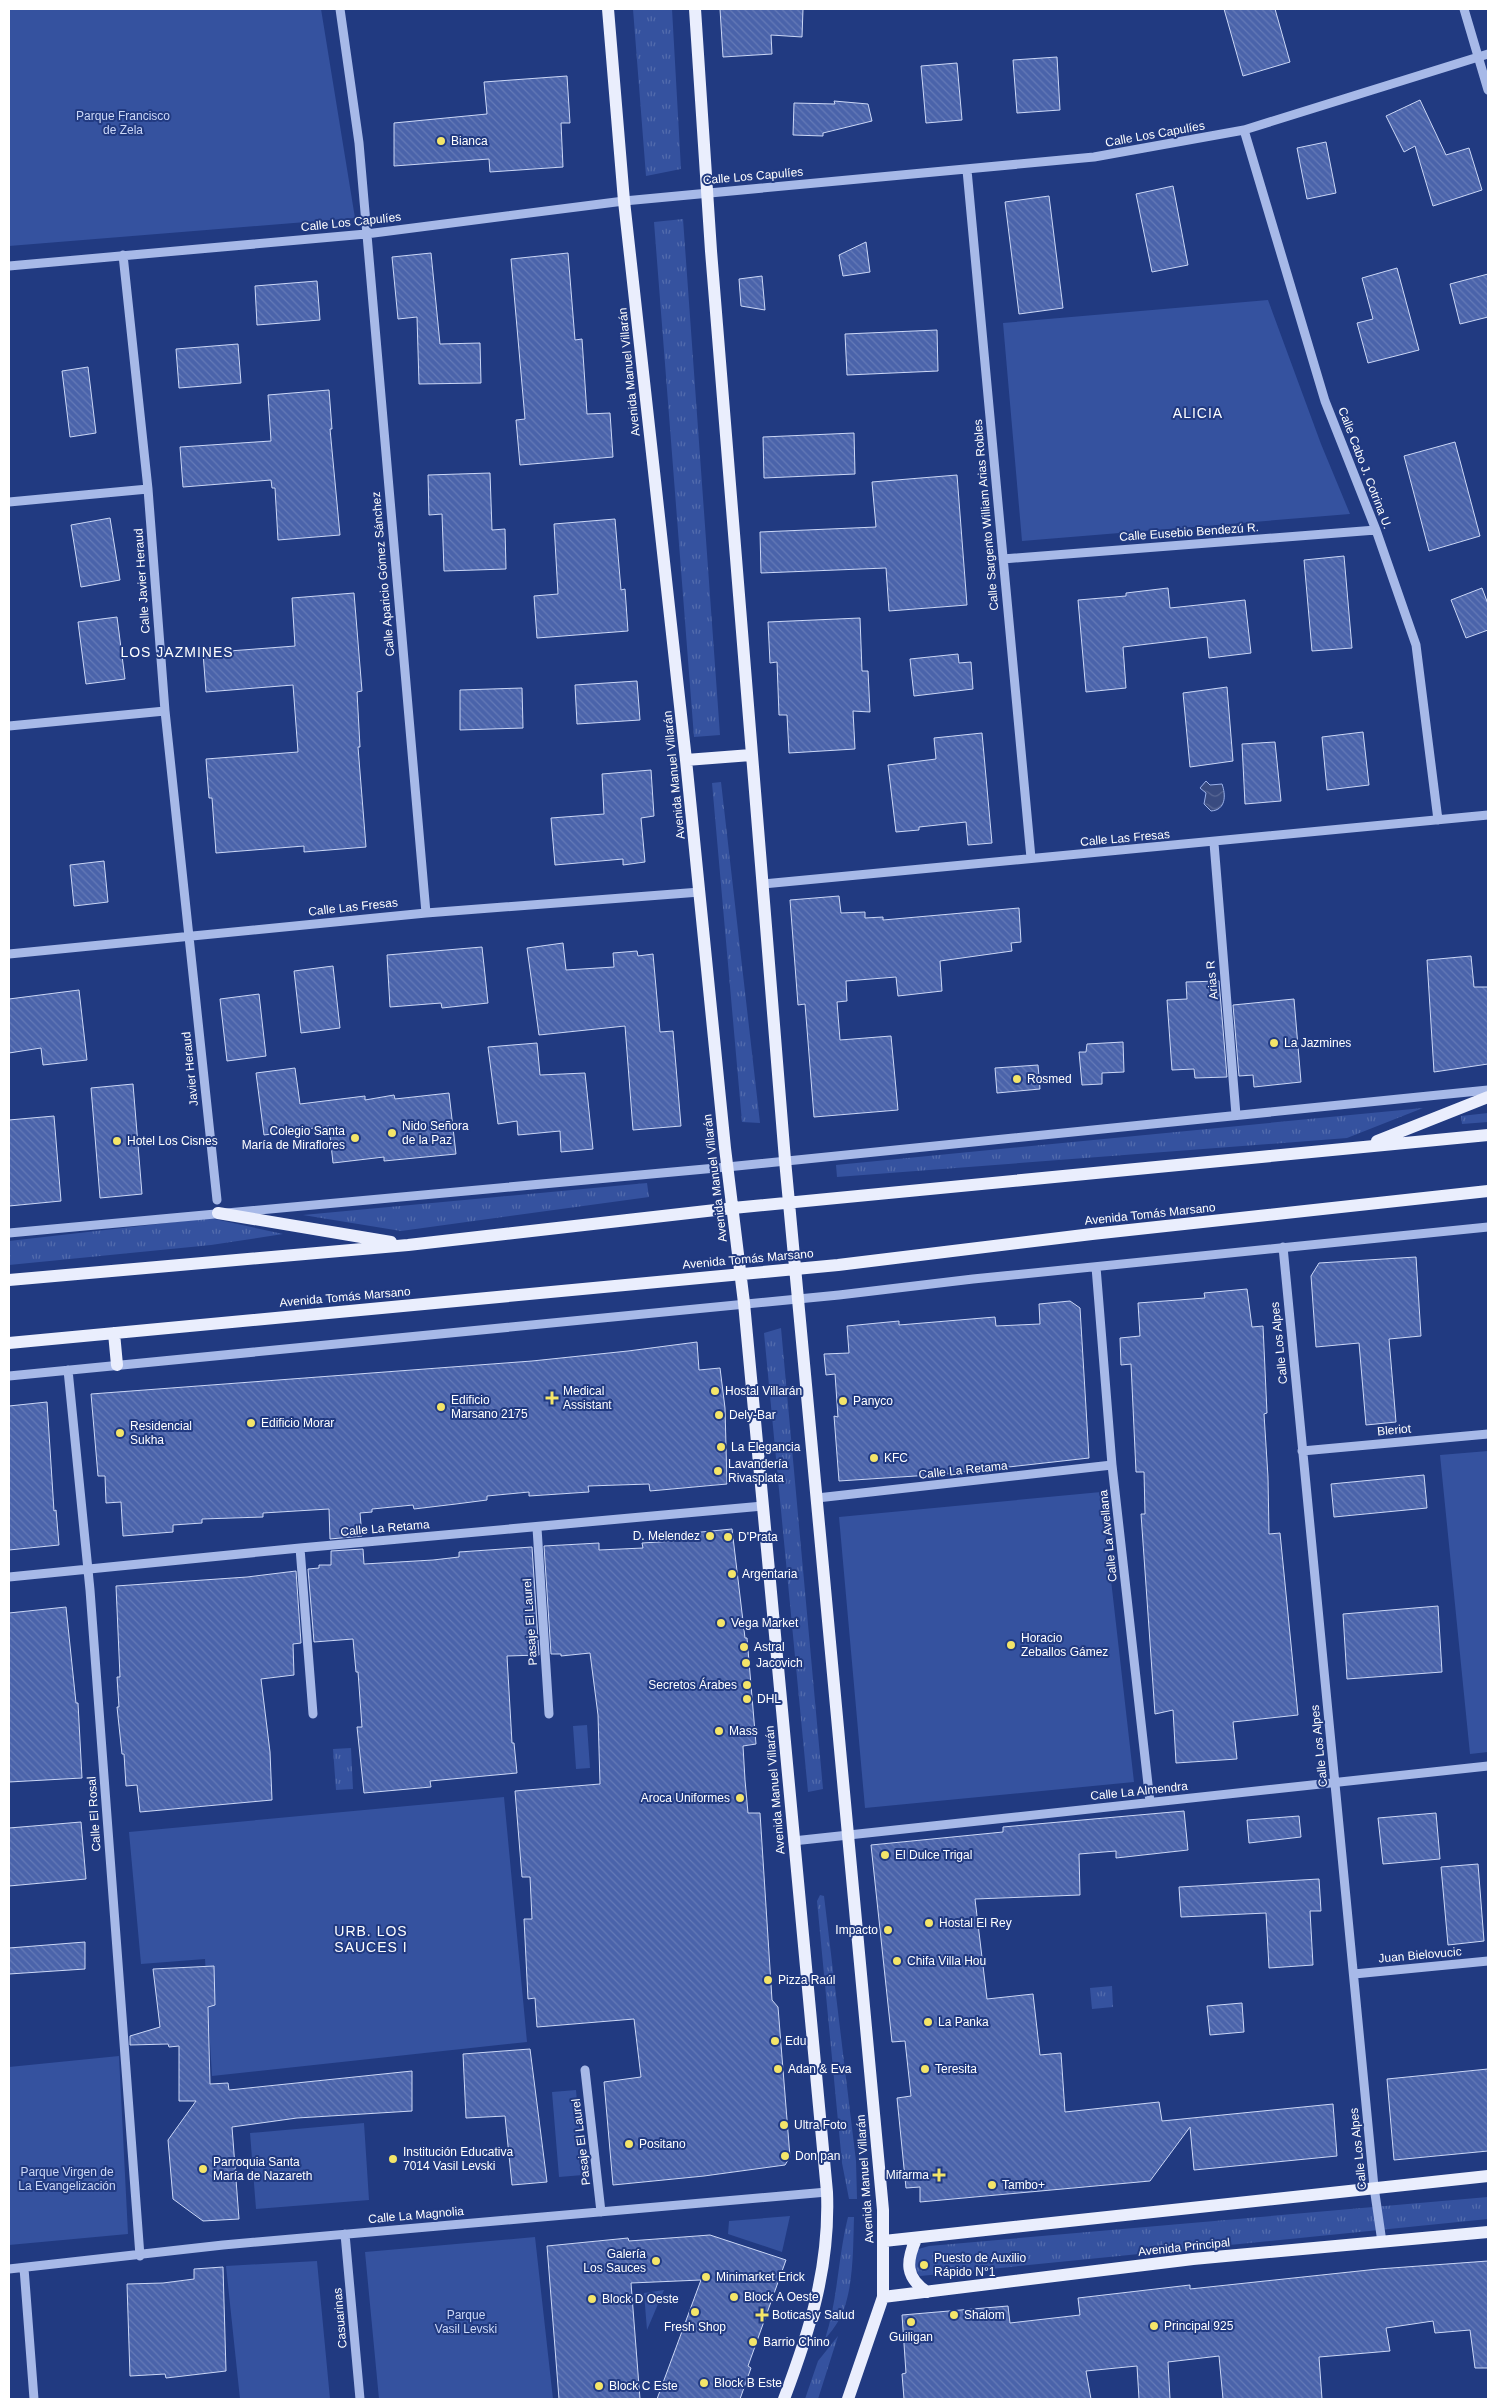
<svg xmlns="http://www.w3.org/2000/svg" width="1497" height="2408" font-family="Arial,sans-serif">
<defs>
<pattern id="grass-tufts" width="24" height="20" patternUnits="userSpaceOnUse" patternTransform="scale(1.25)"><rect width="24" height="20" fill="#35529f"/><path d="M3 7l-1-3M5 7V3M7 7l1-3M15 17l-1-3M17 17v-4M19 17l1-3" fill="none" stroke="#536cad"/></pattern>
<pattern id="water-waves" width="16" height="10" patternUnits="userSpaceOnUse" patternTransform="scale(1.25)"><rect width="16" height="10" fill="#394b80"/><path d="M0 5q4-4 8 0t8 0" fill="none" stroke="#576693"/></pattern>
<pattern id="building-back-hatch" width="6" height="6" patternUnits="userSpaceOnUse" patternTransform="scale(1.25)"><rect width="6" height="6" fill="#4a63aa"/><path d="M-1 5l2 2M0 0l6 6M5-1l2 2" fill="none" stroke="#657ab7"/></pattern>
</defs>
<rect width="100%" height="100%" fill="#213a81"/>
<path fill="url(#grass-tufts)" d="M633 9H672L681 169 646 176Z
M683 219 720 735 694 737 654 222Z
M721 782 760 1123 742 1122 712 783Z
M1423 1108 1347 1138 837 1177 836 1165Z
M1488 1113V1122L1462 1124 1461 1116Z
M647 1183 649 1197 401 1231 303 1215Z
M210 1218 283 1234 211 1245 9 1265V1241Z
M781 1328 823 1789 808 1792 764 1333Z
M351 1748 353 1789 336 1790 333 1749Z
M820 1895 824 1896 856 2161 857 2199H849L842 2163 817 1901Z
M1112 1986 1113 2007 1092 2009 1090 1988Z
M1488 2197V2219L920 2276 912 2266 915 2250 929 2246Z
M848 2217H854C853 2248 854 2293 839 2320 835 2327 830 2333 825 2339 838 2299 838 2257 848 2217Z
M838 2336 818 2399H805L818 2361Z"/>
<path fill="#35529f" d="M9 9H321L355 218 9 246Z
M1268 300 1321 444 1350 514 1022 541 1003 323Z
M1488 1451V1752L1470 1754 1440 1455Z
M1101 1492 1134 1782 865 1808 839 1517Z
M587 1725 590 1768 576 1769 573 1726Z
M504 1797 527 2042 212 2076 205 1959 141 1964 129 1832Z
M119 2056 128 2234 9 2245V2067Z
M576 2090 583 2175 559 2177 552 2092Z
M364 2123 369 2200 256 2209 250 2133Z
M790 2216 782 2252 728 2234 729 2221Z
M535 2237 553 2399H379L365 2252Z
M317 2261 330 2399H240L226 2266Z
M664 2290 647 2330 644 2293Z"/>
<path fill="url(#water-waves)" stroke="#9bb1e9" d="M1206 781 1210 785 1222 784C1226 795 1226 810 1211 811L1204 804 1206 793 1200 788Z"/>
<path fill="url(#building-back-hatch)" stroke="#cbd7f6" d="M720 9H803L802 37 771 35 772 54 723 57Z
M1224 9H1275L1290 62 1243 76Z
M1057 57 1060 110 1017 113 1013 60Z
M957 63 962 120 926 123 921 66Z
M567 76 570 123H561L563 167 490 172 489 159 394 166V123L487 114 484 82Z
M1420 100 1446 155 1469 148 1482 190 1433 206 1415 146 1404 152 1386 116Z
M834 101 868 104 872 121 823 133V136L793 135 794 103 835 104Z
M1326 142 1336 193 1307 199 1297 148Z
M1173 186 1188 265 1152 272 1136 194Z
M1049 196 1063 308 1019 314 1005 202Z
M866 242 870 272 843 276 839 255Z
M431 253 440 344 480 343 481 383 419 384 417 317 398 319 392 257Z
M568 253 575 340 582 339 587 414 610 413 613 457 520 465 516 420 525 419 511 259Z
M1397 268 1419 350 1368 363 1357 323 1373 319 1362 278Z
M1488 274V317L1460 324 1450 284Z
M762 276 765 310 741 306 739 279Z
M317 281 320 320 257 325 255 286Z
M937 330 938 371 847 375 845 334Z
M238 344 241 383 179 388 176 349Z
M88 367 96 433 70 437 62 371Z
M329 390 332 429H330L340 535 278 540 275 488H272L271 480 183 487 180 447 271 441 268 395Z
M854 433 855 474 764 478 763 437Z
M1455 442 1480 536 1429 551 1404 456Z
M490 473 492 530 505 529 506 569 444 571 442 514 429 515 428 475Z
M957 475 967 605 889 611 886 568 761 573 760 532 876 527 872 482Z
M110 518 120 580 81 587 71 525Z
M615 519 621 590 625 589 628 631 537 638 534 596 558 594 554 524Z
M1344 556 1352 648 1312 651 1304 560Z
M1168 588 1170 608 1245 600 1251 653 1209 658 1207 637 1123 647 1126 688 1086 692 1078 600 1126 596V593Z
M1482 588 1488 604V630L1466 638 1451 600Z
M354 593 362 691 357 692 360 747H358L366 847 304 852V846L216 853 212 798H209L206 759 298 752 293 685 206 692 203 653 295 646 292 598Z
M117 617 125 679 86 684 78 622Z
M860 618 862 671H868L870 712 853 711 855 749 789 753 787 715H779L777 662 770 663 768 622Z
M958 654 959 663 971 662 973 689 914 696 910 659Z
M637 681 640 720 577 724 575 685Z
M1227 687 1233 761 1190 767 1183 693Z
M522 688 523 728 460 730V690Z
M1363 732 1369 785 1327 790 1322 737Z
M982 733 992 843 968 845 966 822 919 827V830L896 832 888 765 936 759 934 738Z
M1275 742 1281 801 1245 804 1242 744Z
M651 770 654 816 641 818 645 862 623 865V859L555 865 551 818 604 814 602 774Z
M104 861 108 902 74 906 70 865Z
M839 896 841 913 865 912V918L883 917V920L1019 908 1021 942 1011 943 1012 951 940 961 942 991 898 996 896 977 846 981 847 1001 837 1002 840 1040 891 1036 898 1110 814 1117 805 1004 798 1005 790 900Z
M563 943 566 970 614 967 613 953 637 951 638 956 653 954 660 1032 673 1031 681 1126 633 1130 625 1026 539 1035 527 948Z
M482 947 488 1003 442 1008 441 1003 390 1007 387 955Z
M1471 956 1474 987H1488V1064L1434 1072 1427 960Z
M333 966 340 1028 301 1033 294 971Z
M1219 981 1227 1077 1195 1078 1194 1069 1172 1070 1167 1000 1187 999 1186 982Z
M79 990 87 1060 43 1065 41 1048 9 1053V999Z
M259 994 266 1056 227 1061 220 999Z
M1294 999 1301 1082 1254 1087 1253 1075 1239 1076 1233 1005Z
M1123 1042 1124 1072 1102 1073V1084L1082 1085 1079 1052H1086L1087 1044Z
M537 1043 540 1075 585 1073 593 1149 561 1152 560 1131 518 1135 517 1121 498 1124 488 1047Z
M1038 1065 1040 1089 997 1093 995 1068Z
M295 1068 300 1104 365 1096V1100L394 1095 395 1099 449 1093 456 1154 384 1161V1157L333 1163 329 1126 264 1135 256 1073Z
M133 1084 142 1194 100 1198 91 1088Z
M54 1116 61 1201 9 1206V1120Z
M1416 1257 1421 1336 1389 1339 1396 1422 1366 1425 1359 1343 1316 1347 1311 1276 1319 1263Z
M1247 1289 1252 1327 1263 1326 1267 1413 1264 1414 1268 1477 1269 1534 1280 1533 1298 1715 1233 1722 1237 1759 1176 1763 1173 1710 1155 1714 1141 1514H1145L1144 1472H1136L1131 1364 1121 1365 1120 1338 1140 1336 1138 1303 1205 1298 1204 1293Z
M1070 1301 1080 1308 1089 1458 946 1474 839 1481 834 1416 838 1417 835 1374 826 1375 824 1354 849 1353 847 1326 899 1321V1325L995 1317 996 1326 1040 1324 1039 1304Z
M697 1342 699 1370 720 1368 725 1408 727 1484 650 1491 649 1484 588 1486 589 1492 529 1496V1492L487 1496V1500L456 1504 414 1509 413 1505 372 1509V1512L360 1513 362 1536 330 1539 329 1509 263 1513V1517L202 1519V1523L173 1525V1532L123 1536 121 1502 106 1503 105 1476H98L91 1394 532 1361 628 1351Z
M47 1402 54 1511 56 1510 59 1545 9 1550V1406Z
M1424 1475 1427 1508 1334 1517 1331 1484Z
M732 1529 745 1638H747L756 1744 743 1746 745 1780 748 1813H760L772 2000 778 2007 790 2157 785 2165 704 2176 613 2185 604 2082 641 2077 634 2019 537 2027 535 1998 528 1999 524 1919H532L530 1877H522L515 1791 600 1784 598 1715 590 1653 561 1656V1654H551L544 1546 599 1543V1550L643 1548 642 1543 690 1540 691 1533Z
M532 1547 539 1655 507 1656 512 1743H514L517 1773 430 1781 431 1787 364 1793 357 1727H362L358 1672H356L353 1639 314 1642 308 1569 319 1568V1565H331V1551L363 1549 364 1564 433 1560 459 1557V1552Z
M296 1571 301 1643 293 1644 294 1675 261 1679 270 1752 272 1800 140 1812 137 1785 126 1786 124 1754H122L117 1707H119L117 1677H120L116 1586 247 1577Z
M1438 1606 1442 1672 1347 1679 1343 1614Z
M66 1607 76 1703H78L82 1778 9 1782V1613Z
M1184 1811 1188 1850 1116 1858V1851L1079 1854 1080 1895 975 1899 987 1999 1033 1994 1040 2055 1061 2053 1065 2112 1159 2102 1162 2121 1333 2104 1337 2156 1194 2170 1190 2127 1150 2181 920 2202V2187L906 2188 897 2098 911 2096 905 2041 892 2042 871 1845 1003 1832V1827Z
M1436 1813 1440 1859 1383 1864 1378 1818Z
M1299 1816 1301 1837 1249 1843 1247 1820Z
M81 1822 86 1879 9 1886V1828Z
M1478 1864 1484 1941 1448 1945 1441 1867Z
M1319 1879 1321 1911H1310L1313 1965 1269 1968 1266 1913 1181 1917 1179 1887Z
M85 1942V1969L9 1974V1948Z
M214 1966 215 2005 208 2007 210 2084 228 2083 229 2090 412 2071V2111L297 2118 232 2127 239 2219 203 2221 173 2199 168 2140 196 2101H179V2046L169 2047 168 2044 130 2045V2036L160 2027 153 1969Z
M1242 2003 1244 2032 1210 2035 1207 2006Z
M530 2049 547 2182 512 2185 505 2116 466 2118 463 2054Z
M1488 2069V2151L1394 2160 1387 2079Z
M710 2235 786 2260 748 2366 751 2368 740 2399H657L701 2280 631 2283 640 2399H559L547 2246 628 2238 629 2241Z
M1488 2261V2368H1475L1470 2330 1435 2333 1433 2321 1386 2328 1390 2351 1319 2357 1322 2399H1223L1219 2356 1168 2362 1170 2399H1139L1137 2366 1086 2371 1091 2399H904L902 2374 906 2373 902 2315 1008 2306 1010 2323 1080 2315 1078 2298 1190 2285V2289L1378 2269Z
M223 2267 226 2371 166 2378 165 2374 130 2376 127 2284 163 2283 194 2279V2269Z"/>
<g fill="none" stroke-linecap="round" stroke-linejoin="round">
<path stroke="#a7b9e8" stroke-width="9" d="M340 9 359 143 426 913
M1464 9 1488 90
M1244 130 1325 401 1376 530 1416 645 1438 820
M967 170 1031 858
M123 255 148 489 165 711 217 1200
M9 266 366 234 624 201 1094 157 1244 130 1488 54
M9 502 148 489
M1003 559 1376 530
M9 726 165 711
M1214 843 1236 1115
M763 884 1488 815
M9 954 426 913 700 892
M9 1233 727 1167 1488 1090
M1283 1247 1374 2187 1382 2242
M1096 1267 1112 1465 1150 1802
M68 1370 90 1590 140 2256
M9 1376 839 1295 973 1279 1488 1227
M1302 1451 1488 1434
M817 1498 1112 1465
M537 1528 549 1714
M300 1548 313 1714
M9 1577 300 1548 763 1506
M793 1841 1488 1766
M1354 1974 1488 1961
M585 2070 601 2212
M345 2234 360 2399
M24 2268 34 2399
M9 2269 223 2245 827 2192"/>
<path stroke="#eaeefd" stroke-width="12" d="M608 9 624 201 686 760 725 1148 744 1303 827 2192C830 2267 810 2330 784 2399
M695 9 711 251 785 1160 883 2210V2297L848 2399
M686 760 751 755
M1377 1141 1488 1097
M218 1213 391 1242
M9 1280 408 1245 733 1208 1488 1135
M114 1333 117 1365
M9 1343 838 1265 1092 1234 1488 1191
M916 2239C906 2262 905 2277 927 2292
M884 2241 1488 2176
M883 2297 1193 2259 1488 2232"/>
</g>
<g fill="#f4e569" stroke="#213a81" stroke-width="2">
<circle cx="441" cy="141" r="5"/>
<circle cx="1274" cy="1043" r="5"/>
<circle cx="1017" cy="1079" r="5"/>
<circle cx="392" cy="1133" r="5"/>
<circle cx="355" cy="1138" r="5"/>
<circle cx="117" cy="1141" r="5"/>
<circle cx="715" cy="1391" r="5"/>
<path d="M549.5 1390.5h5v5h5v5h-5v5h-5v-5h-5v-5h5z"/>
<circle cx="843" cy="1401" r="5"/>
<circle cx="441" cy="1407" r="5"/>
<circle cx="719" cy="1415" r="5"/>
<circle cx="251" cy="1423" r="5"/>
<circle cx="120" cy="1433" r="5"/>
<circle cx="721" cy="1447" r="5"/>
<circle cx="874" cy="1458" r="5"/>
<circle cx="718" cy="1471" r="5"/>
<circle cx="710" cy="1536" r="5"/>
<circle cx="728" cy="1537" r="5"/>
<circle cx="732" cy="1574" r="5"/>
<circle cx="721" cy="1623" r="5"/>
<circle cx="1011" cy="1645" r="5"/>
<circle cx="744" cy="1647" r="5"/>
<circle cx="746" cy="1663" r="5"/>
<circle cx="747" cy="1685" r="5"/>
<circle cx="747" cy="1699" r="5"/>
<circle cx="719" cy="1731" r="5"/>
<circle cx="740" cy="1798" r="5"/>
<circle cx="885" cy="1855" r="5"/>
<circle cx="929" cy="1923" r="5"/>
<circle cx="888" cy="1930" r="5"/>
<circle cx="897" cy="1961" r="5"/>
<circle cx="768" cy="1980" r="5"/>
<circle cx="928" cy="2022" r="5"/>
<circle cx="775" cy="2041" r="5"/>
<circle cx="778" cy="2069" r="5"/>
<circle cx="925" cy="2069" r="5"/>
<circle cx="784" cy="2125" r="5"/>
<circle cx="629" cy="2144" r="5"/>
<circle cx="785" cy="2156" r="5"/>
<circle cx="393" cy="2159" r="5"/>
<circle cx="203" cy="2169" r="5"/>
<path d="M936.5 2167.5h5v5h5v5h-5v5h-5v-5h-5v-5h5z"/>
<circle cx="992" cy="2185" r="5"/>
<circle cx="656" cy="2261" r="5"/>
<circle cx="924" cy="2265" r="5"/>
<circle cx="706" cy="2277" r="5"/>
<circle cx="734" cy="2297" r="5"/>
<circle cx="592" cy="2299" r="5"/>
<circle cx="695" cy="2312" r="5"/>
<path d="M759.5 2307.5h5v5h5v5h-5v5h-5v-5h-5v-5h5z"/>
<circle cx="954" cy="2315" r="5"/>
<circle cx="911" cy="2322" r="5"/>
<circle cx="1154" cy="2326" r="5"/>
<circle cx="753" cy="2342" r="5"/>
<circle cx="704" cy="2383" r="5"/>
<circle cx="599" cy="2386" r="5"/>
</g>
<g text-anchor="middle" dominant-baseline="central" stroke-width="4" stroke-linejoin="round" paint-order="stroke">
<g font-size="12" fill="#cbd7f6" stroke="#213a81">
<text x="123" y="116">Parque Francisco<tspan x="123" dy="14">de Zela</tspan></text>
<text x="67" y="2172">Parque Virgen de<tspan x="67" dy="14">La Evangelización</tspan></text>
<text x="466" y="2315">Parque<tspan x="466" dy="14">Vasil Levski</tspan></text>
</g>
<g font-size="12" fill="#fff" stroke="#213a81">
<text transform="translate(1155 134) rotate(-10)">Calle Los Capulíes</text>
<text transform="translate(753 176) rotate(-5)">Calle Los Capulíes</text>
<text transform="translate(351 222) rotate(-6)">Calle Los Capulíes</text>
<text transform="translate(629 372) rotate(-96)">Avenida Manuel Villarán</text>
<text transform="translate(1365 468) rotate(69)">Calle Cabo J. Cotrina U.</text>
<text transform="translate(986 515) rotate(-95)">Calle Sargento William Arias Robles</text>
<text transform="translate(1189 532) rotate(-4)">Calle Eusebio Bendezú R.</text>
<text transform="translate(383 574) rotate(-95)">Calle Aparicio Gómez Sánchez</text>
<text transform="translate(142 581) rotate(-94)">Calle Javier Heraud</text>
<text transform="translate(674 775) rotate(-96)">Avenida Manuel Villarán</text>
<text transform="translate(1125 838) rotate(-5)">Calle Las Fresas</text>
<text transform="translate(353 907) rotate(-6)">Calle Las Fresas</text>
<text transform="translate(1212 980) rotate(-95)">Arias R</text>
<text transform="translate(190 1069) rotate(-96)">Javier Heraud</text>
<text transform="translate(715 1178) rotate(-97)">Avenida Manuel Villarán</text>
<text transform="translate(1150 1214) rotate(-6)">Avenida Tomás Marsano</text>
<text transform="translate(748 1259) rotate(-5)">Avenida Tomás Marsano</text>
<text transform="translate(345 1297) rotate(-5)">Avenida Tomás Marsano</text>
<text transform="translate(1279 1343) rotate(-96)">Calle Los Alpes</text>
<text transform="translate(1394 1430) rotate(-5)">Bleriot</text>
<text transform="translate(963 1470) rotate(-6)">Calle La Retama</text>
<text transform="translate(385 1528) rotate(-5)">Calle La Retama</text>
<text transform="translate(1108 1536) rotate(-96)">Calle La Avellana</text>
<text transform="translate(530 1622) rotate(-94)">Pasaje El Laurel</text>
<text transform="translate(1319 1746) rotate(-96)">Calle Los Alpes</text>
<text transform="translate(775 1790) rotate(-95)">Avenida Manuel Villarán</text>
<text transform="translate(1139 1791) rotate(-6)">Calle La Almendra</text>
<text transform="translate(94 1814) rotate(-94)">Calle El Rosal</text>
<text transform="translate(1420 1955) rotate(-5)">Juan Bielovucic</text>
<text transform="translate(581 2142) rotate(-97)">Pasaje El Laurel</text>
<text transform="translate(1358 2149) rotate(-96)">Calle Los Alpes</text>
<text transform="translate(865 2179) rotate(-94)">Avenida Manuel Villarán</text>
<text transform="translate(416 2215) rotate(-5)">Calle La Magnolia</text>
<text transform="translate(1184 2247) rotate(-6)">Avenida Principal</text>
<text transform="translate(340 2318) rotate(-95)">Casuarinas</text>
</g>
<g font-size="12" fill="#fff" stroke="#213a81" text-anchor="start">
<text x="451" y="141">Bianca</text>
<text x="1284" y="1043">La Jazmines</text>
<text x="1027" y="1079">Rosmed</text>
<text x="402" y="1126">Nido Señora<tspan x="402" dy="14">de la Paz</tspan></text>
<text x="345" y="1131" text-anchor="end">Colegio Santa<tspan x="345" dy="14">María de Miraflores</tspan></text>
<text x="127" y="1141">Hotel Los Cisnes</text>
<text x="563" y="1391">Medical<tspan x="563" dy="14">Assistant</tspan></text>
<text x="725" y="1391">Hostal Villarán</text>
<text x="451" y="1400">Edificio<tspan x="451" dy="14">Marsano 2175</tspan></text>
<text x="853" y="1401">Panyco</text>
<text x="729" y="1415">Dely-Bar</text>
<text x="261" y="1423">Edificio Morar</text>
<text x="130" y="1426">Residencial<tspan x="130" dy="14">Sukha</tspan></text>
<text x="731" y="1447">La Elegancia</text>
<text x="884" y="1458">KFC</text>
<text x="728" y="1464">Lavandería<tspan x="728" dy="14">Rivasplata</tspan></text>
<text x="700" y="1536" text-anchor="end">D. Melendez</text>
<text x="738" y="1537">D'Prata</text>
<text x="742" y="1574">Argentaria</text>
<text x="731" y="1623">Vega Market</text>
<text x="1021" y="1638">Horacio<tspan x="1021" dy="14">Zeballos Gámez</tspan></text>
<text x="754" y="1647">Astral</text>
<text x="756" y="1663">Jacovich</text>
<text x="737" y="1685" text-anchor="end">Secretos Árabes</text>
<text x="757" y="1699">DHL</text>
<text x="729" y="1731">Mass</text>
<text x="730" y="1798" text-anchor="end">Aroca Uniformes</text>
<text x="895" y="1855">El Dulce Trigal</text>
<text x="939" y="1923">Hostal El Rey</text>
<text x="878" y="1930" text-anchor="end">Impacto</text>
<text x="907" y="1961">Chifa Villa Hou</text>
<text x="778" y="1980">Pizza Raúl</text>
<text x="938" y="2022">La Panka</text>
<text x="785" y="2041">Edu</text>
<text x="788" y="2069">Adan &amp; Eva</text>
<text x="935" y="2069">Teresita</text>
<text x="794" y="2125">Ultra Foto</text>
<text x="639" y="2144">Positano</text>
<text x="403" y="2152">Institución Educativa<tspan x="403" dy="14">7014 Vasil Levski</tspan></text>
<text x="795" y="2156">Don pan</text>
<text x="213" y="2162">Parroquia Santa<tspan x="213" dy="14">María de Nazareth</tspan></text>
<text x="929" y="2175" text-anchor="end">Mifarma</text>
<text x="1002" y="2185">Tambo+</text>
<text x="646" y="2254" text-anchor="end">Galería<tspan x="646" dy="14">Los Sauces</tspan></text>
<text x="934" y="2258">Puesto de Auxilio<tspan x="934" dy="14">Rápido N°1</tspan></text>
<text x="716" y="2277">Minimarket Erick</text>
<text x="744" y="2297">Block A Oeste</text>
<text x="602" y="2299">Block D Oeste</text>
<text x="772" y="2315">Boticas y Salud</text>
<text x="964" y="2315">Shalom</text>
<text x="1164" y="2326">Principal 925</text>
<text x="695" y="2327" text-anchor="middle">Fresh Shop</text>
<text x="911" y="2337" text-anchor="middle">Guiligan</text>
<text x="763" y="2342">Barrio Chino</text>
<text x="714" y="2383">Block B Este</text>
<text x="609" y="2386">Block C Este</text>
</g>
<g font-size="14" letter-spacing="1" fill="#fff" stroke="#213a81">
<text x="1198" y="413">ALICIA</text>
<text x="177" y="652">LOS JAZMINES</text>
<text x="371" y="1931">URB. LOS<tspan x="371" dy="16">SAUCES I</tspan></text>
</g>
</g>
<rect width="1497" height="2408" fill="none" stroke="#ffffff" stroke-width="20"/>
</svg>
